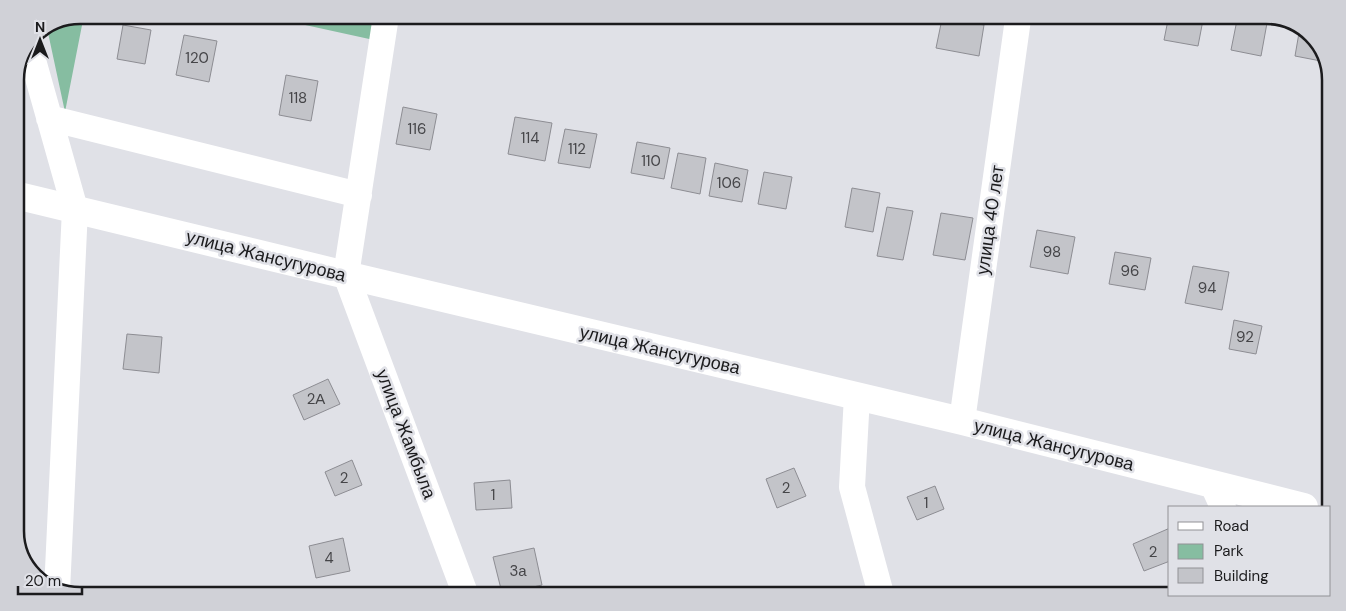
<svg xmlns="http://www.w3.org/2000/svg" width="1346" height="611" font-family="'DM Sans',sans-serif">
<rect width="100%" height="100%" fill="#e0e1e7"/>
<path fill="#86bda1" d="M80 15H84L65 112 47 28Z
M264 16H380L383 42Z"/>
<path fill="#c3c4c9" stroke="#8d8d93" d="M942 19H950L984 25 979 56 936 48Z
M1168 20H1203L1198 46 1164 40Z
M1237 20H1250L1267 23 1261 56 1231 50Z
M123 25 151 30 145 64 117 59Z
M1300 27 1320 44 1326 62 1295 56Z
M184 35 217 41 209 82 176 75Z
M286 75 318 81 311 121 279 115Z
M403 107 437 114 430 150 396 144Z
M515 117 552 123 545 161 508 154Z
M565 129 597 134 590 168 558 163Z
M637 142 670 148 664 179 631 173Z
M678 153 706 158 700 194 671 188Z
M715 163 748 170 742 202 709 196Z
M764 172 792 177 786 209 758 204Z
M852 188 880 193 873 232 845 227Z
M887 207 913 211 903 260 877 256Z
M941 213 973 218 965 260 933 255Z
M1037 230 1075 237 1068 274 1030 267Z
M1115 252 1151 258 1145 290 1109 284Z
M1193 266 1229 272 1222 310 1185 303Z
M1234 320 1262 326 1256 354 1229 349Z
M127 334 162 337 159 373 123 369Z
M328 379 340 404 304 420 293 395Z
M352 460 362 485 335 496 325 472Z
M794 468 806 496 777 508 766 479Z
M510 480 512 508 476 510 474 483Z
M935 486 944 509 917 520 907 497Z
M1170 528V561L1144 571 1133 544Z
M343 538 350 571 316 578 309 546Z
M534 548 542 585 507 593H502L493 557Z
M384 587 386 592H366Z"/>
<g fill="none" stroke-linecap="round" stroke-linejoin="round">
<path stroke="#fff" stroke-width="26" d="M386 16 346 275 465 593
M29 46 75 209 57 591
M49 118 359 195
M857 396 852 487 881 594
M962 421 1018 19
M1213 485 1223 507
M1258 595V596"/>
<path stroke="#fff" stroke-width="28" d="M15 195 346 275 962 421 1304 507"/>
</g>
<g text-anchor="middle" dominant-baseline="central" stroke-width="5" stroke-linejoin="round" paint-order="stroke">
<g font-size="15" fill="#454548">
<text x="197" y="58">120</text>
<text x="298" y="98">118</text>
<text x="417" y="129">116</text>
<text x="530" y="138">114</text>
<text x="577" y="149">112</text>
<text x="651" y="161">110</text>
<text x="729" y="183">106</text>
<text x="1052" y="252">98</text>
<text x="1130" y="271">96</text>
<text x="1207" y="288">94</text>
<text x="1245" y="337">92</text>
<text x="316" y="399">2А</text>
<text x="344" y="478">2</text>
<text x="786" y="488">2</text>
<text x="493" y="495">1</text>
<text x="926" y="503">1</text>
<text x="1153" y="552">2</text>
<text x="329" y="558">4</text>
<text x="518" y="571">3а</text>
</g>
<g font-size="18" fill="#1b1b1d" stroke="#e0e1e7">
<text transform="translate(990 220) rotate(-82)">улица 40 лет</text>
<text transform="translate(266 256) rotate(14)">улица Жансугурова</text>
<text transform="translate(660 350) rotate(13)">улица Жансугурова</text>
<text transform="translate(406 434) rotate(69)">улица Жамбыла</text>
<text transform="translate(1054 445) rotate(14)">улица Жансугурова</text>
</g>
</g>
<path d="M0 0H1346V611H0ZM80 24H1266A56 56 0 0 1 1322 80V531A56 56 0 0 1 1266 587H80A56 56 0 0 1 24 531V80A56 56 0 0 1 80 24Z" fill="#d0d1d7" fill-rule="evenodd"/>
<path fill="none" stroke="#1b1b1d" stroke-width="2.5" d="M80 24H1266A56 56 0 0 1 1322 80V531A56 56 0 0 1 1266 587H80A56 56 0 0 1 24 531V80A56 56 0 0 1 80 24Z"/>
<rect x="1168" y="506" width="162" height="90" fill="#e0e1e7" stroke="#919296"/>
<rect x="1178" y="522" width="25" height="8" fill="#ffffff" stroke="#919296"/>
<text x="1214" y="531" font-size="15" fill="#1b1b1d">Road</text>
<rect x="1178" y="544" width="25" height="15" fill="#86bda1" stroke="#919296"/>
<text x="1214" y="556" font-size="15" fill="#1b1b1d">Park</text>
<rect x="1178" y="568" width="25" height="15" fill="#c3c4c9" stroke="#919296"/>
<text x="1214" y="581" font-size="15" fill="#1b1b1d">Building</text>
<g transform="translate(40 40)" stroke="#e0e1e7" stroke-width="4" paint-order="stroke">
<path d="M0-4L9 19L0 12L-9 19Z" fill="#1b1b1d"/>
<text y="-8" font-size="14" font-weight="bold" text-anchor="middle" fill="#1b1b1d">N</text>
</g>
<path d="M18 586v8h64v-8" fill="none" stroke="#1b1b1d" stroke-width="2.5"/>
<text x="25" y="586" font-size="15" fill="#1b1b1d" stroke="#e0e1e7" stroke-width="4" paint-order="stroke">20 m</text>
</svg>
